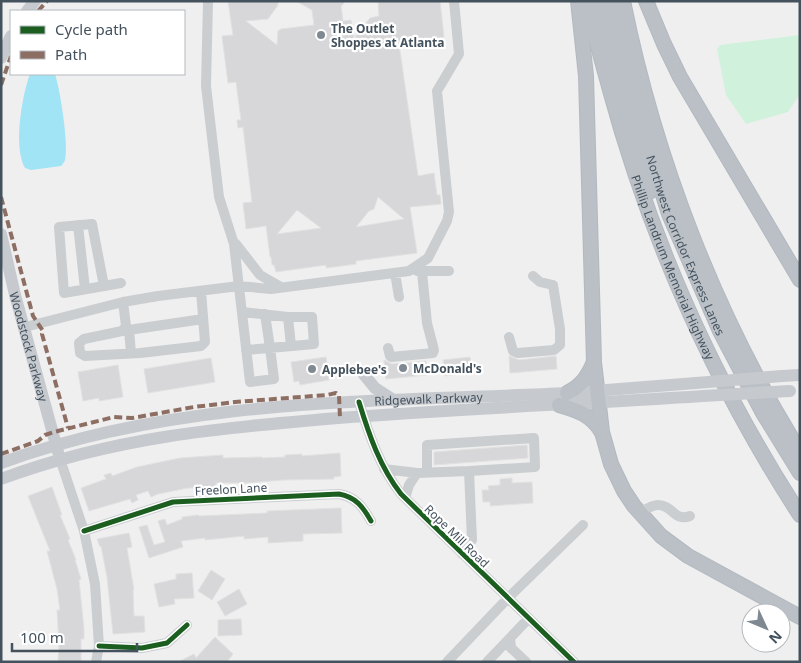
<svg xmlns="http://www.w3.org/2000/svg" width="801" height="663" font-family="'Noto Sans',sans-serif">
<rect width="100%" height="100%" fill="#f0efef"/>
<path fill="#d0f2dc" d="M800 35V94L788 112 746 124 726 95 717 49 720 45Z"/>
<path fill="#a0e4f5" d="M30 74H55C60 89 69 145 65 160 65 161 62 165 61 166L31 170 25 168C13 147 22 95 30 74Z"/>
<path fill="#d7d7d9" stroke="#e1e1e2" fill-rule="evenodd" d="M228 1H278V5L268 19 246 21 277 45 278 31 281 29 314 25 312 10 296 1H346L341 6 343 21 351 20 354 38 370 18 379 16 378 1H440L444 37 399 44 418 176 434 173 437 195H440L441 204 410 207 417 253 356 261V264L326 268V265L276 272 274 265H272L271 257H270L266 226 246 229 243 203 252 202 243 127 238 128 237 120H241L236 82 228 83 222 36 233 35ZM378 197 404 219 356 227 369 211 374 209ZM297 210 321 228 277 234Z
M509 356 519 360 556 356 557 369 510 373Z
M326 357 329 380 300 385 299 381 294 382 291 362Z
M470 357 472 372 445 376 443 360Z
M211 358 215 382 148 393 144 369Z
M384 360 392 364 426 361 427 375 386 379Z
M118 365 123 397 99 401V398L83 401 78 372Z
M527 445 528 458 434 465V452Z
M340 453 341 476 334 477V479L283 480 247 483H216V488H188L158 494 151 497 148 491 136 495 138 500 132 503 130 499 89 511 81 488 106 479 104 475 111 473 112 476 137 467 180 458 223 455V458L262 457V458L285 457V455L302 454V456Z
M512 478V483L532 482 533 503 490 506V502H483L482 490H489L488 486 500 485V479Z
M52 487 62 515H60L70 539 68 540 76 560H75L81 579 79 580 84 629V639H81V662H58L59 646 57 610H60L57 589 47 551H50L28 496Z
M341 508 342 533 303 534V541L268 543V537L244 539V536L205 540V538L181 541 183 547 149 558 139 527 147 525 154 545 165 542 158 521 165 519 167 525 182 519V517L198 515 199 516 267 513V511Z
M129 533 132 547 127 548 134 590H133L134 616H144L145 632 113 634 107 577 101 546 100 547 97 539Z
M211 570 225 579 212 600 198 591Z
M192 573 194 598 174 599 175 604 159 607 154 584 176 579V574Z
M239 589 247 604 225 616 217 602Z
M241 619 242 635 218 636V620Z
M215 637 233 654 227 662H178L194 654 196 658Z"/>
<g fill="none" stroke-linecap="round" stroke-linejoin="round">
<defs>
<g id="highway">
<path d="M578 1 586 76 594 362 602 432 611 464 624 491 634 506 661 536 688 556 800 617"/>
<path id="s3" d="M588 1C593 31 602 61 610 90 651 241 715 384 800 515"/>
<path d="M599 1 621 96 651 191"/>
<path id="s4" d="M611 1 632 95 669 214 720 331 763 413 800 473"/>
<path d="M623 1C655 159 715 315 800 452"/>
<path d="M646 1 664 44 680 77 800 280"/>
<path d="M567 393C582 386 588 376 594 362"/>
<path d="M559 405C577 410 591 415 601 431"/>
</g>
</defs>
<use href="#highway" stroke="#b2b9c0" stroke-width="16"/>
<path stroke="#caced0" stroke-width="10" d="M208 1 206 86 219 197 234 244 250 382 274 379 270 348 314 344 312 317H288L242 312
M92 224 104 286 64 293 59 227Z
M78 225 85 289
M236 244 260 275 281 287
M417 271H449
M395 273 399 297
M104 286 121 283
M123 302 126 326 122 331 84 339 79 343 80 353 85 356 140 353 201 346 205 342 201 291
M288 317 291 346
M25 327 123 302 158 296 239 286 271 289 409 271 428 258 447 221 449 212 437 91 459 54 454 1
M129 330 131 353
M122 331 203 319
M509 337 513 351 518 353 554 350 560 345V329L553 285 540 282 533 276
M388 348 390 356 391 357 433 353 434 350 427 323 422 272
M246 350 270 348 265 314
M359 402C369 435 380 467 401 494L574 662
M60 459 84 531 95 584 99 646 96 662
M384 469 417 473 469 471 472 540 462 554
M427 473V445L534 438 535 467 469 471
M405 498 409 485 417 473
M639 513C645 510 651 505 658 505 673 505 674 522 690 516
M84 531 173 502 339 494C356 497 363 507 371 521
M99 646 142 648 167 643 187 625
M447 662 508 598 583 525
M487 662 510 638
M526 662 511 648 510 638 529 618"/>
<g stroke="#c6cacf" stroke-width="12">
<path d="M27 11 35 1"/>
<path d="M1 58 11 36"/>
<path id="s1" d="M1 234 15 295 58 452"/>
<path d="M361 371 375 388 392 399"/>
<path d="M782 376 800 375"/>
<path id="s2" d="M1 463C182 397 378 402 568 393 611 390 653 386 696 383"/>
<path d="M1 479C114 437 219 428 338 418 459 409 581 404 703 396"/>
</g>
<use href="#highway" stroke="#bac0c6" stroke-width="14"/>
<path stroke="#c6cacf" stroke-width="12" d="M696 383 782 376
M703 396 790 391"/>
<path stroke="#8d6e63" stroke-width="4" stroke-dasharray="8 4" stroke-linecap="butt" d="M38 11 47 1
M1 85 11 56
M1 197 33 316 43 331 42 334 68 428
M1 454 38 441 45 435 54 432 114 417 132 418 194 407 235 402 327 395 336 393 339 396 340 418"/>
<defs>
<path id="cycleway" d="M359 402C369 435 380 467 401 494L574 662
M84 531 173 502 339 494C356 497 363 507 371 521
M99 646 142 648 167 643 187 625"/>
</defs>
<use href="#cycleway" stroke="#fff" stroke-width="8"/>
<use href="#cycleway" stroke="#1b5e20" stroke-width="5"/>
</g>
<g fill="#808991" stroke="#fff" stroke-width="2">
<circle cx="321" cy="35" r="5"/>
<circle cx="403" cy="368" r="5"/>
<circle cx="312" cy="369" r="5"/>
</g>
<g text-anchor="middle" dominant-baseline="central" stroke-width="4.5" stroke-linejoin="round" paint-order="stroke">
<g font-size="12" font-weight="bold" fill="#44525e" stroke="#fff" text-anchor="start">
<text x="331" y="28">The Outlet<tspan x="331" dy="14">Shoppes at Atlanta</tspan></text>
<text x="413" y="368">McDonald's</text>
<text x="322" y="369">Applebee's</text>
</g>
<g font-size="12" fill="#44525e" stroke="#fff">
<text stroke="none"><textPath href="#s4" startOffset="256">Northwest Corridor Express Lanes</textPath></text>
<text stroke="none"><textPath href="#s3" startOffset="280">Phillip Landrum Memorial Highway</textPath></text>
<text stroke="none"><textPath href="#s1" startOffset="116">Woodstock Parkway</textPath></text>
<text stroke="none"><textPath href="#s2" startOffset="434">Ridgewalk Parkway</textPath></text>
<text transform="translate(231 489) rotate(-3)">Freelon Lane</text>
<text transform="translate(457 536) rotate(44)">Rope Mill Road</text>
</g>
</g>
<rect width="801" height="663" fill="none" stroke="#44525e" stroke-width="5"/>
<rect x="10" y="10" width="175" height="65" fill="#ffffff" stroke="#b4babf"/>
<rect x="20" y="26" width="25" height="8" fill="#1b5e20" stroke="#b4babf"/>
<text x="55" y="35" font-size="15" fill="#44525e">Cycle path</text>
<rect x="20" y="51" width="25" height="8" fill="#8d6e63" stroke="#b4babf"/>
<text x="55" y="60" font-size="15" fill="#44525e">Path</text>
<g transform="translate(766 628) rotate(134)"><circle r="24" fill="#ffffff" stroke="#b4babf"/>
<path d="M0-4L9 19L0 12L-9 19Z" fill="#808991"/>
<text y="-8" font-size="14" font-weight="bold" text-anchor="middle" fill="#44525e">N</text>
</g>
<path d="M12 643v8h125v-8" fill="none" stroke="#44525e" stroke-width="2.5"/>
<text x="20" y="643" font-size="15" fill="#44525e" stroke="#ffffff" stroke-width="4" paint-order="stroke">100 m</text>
</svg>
